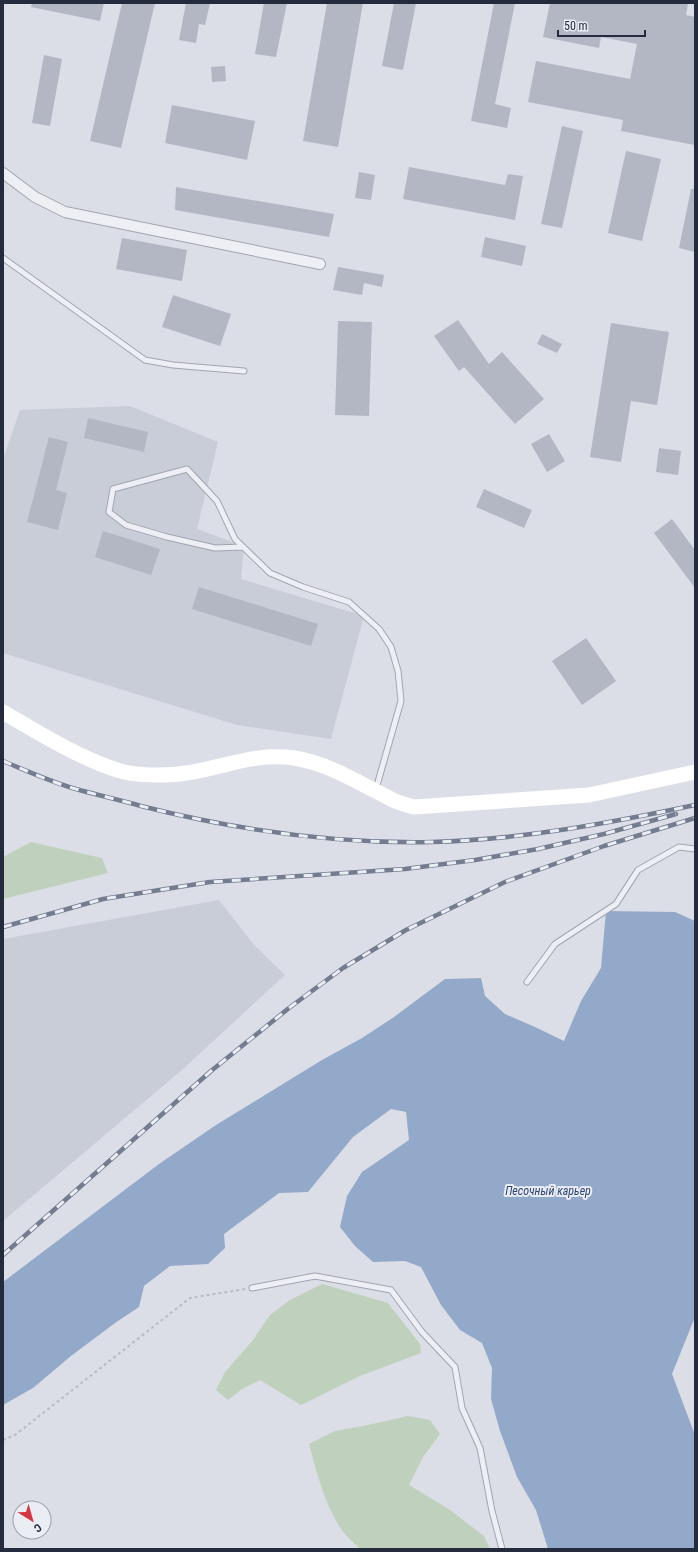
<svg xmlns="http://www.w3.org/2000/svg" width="698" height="1552" font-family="'Roboto Condensed',sans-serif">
<rect width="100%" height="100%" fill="#dbdee6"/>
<path fill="#c9cdd8" d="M130 406 218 442 197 529 244 546 241 579 364 616 331 739 237 725 3 653V459L20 410Z
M219 900 254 945 285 975 182 1070 3 1221V939Z"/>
<path fill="#bfd1bc" d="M31 842 102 858 108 873 3 899V857Z
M322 1284 388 1303 420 1344 421 1353 360 1376 301 1405 260 1380 242 1389 228 1400 216 1390 225 1372 253 1340 270 1315 290 1300Z
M408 1416 430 1420 440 1434 423 1457 409 1485 450 1510 484 1536 490 1549H360C353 1542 344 1534 339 1526 324 1501 316 1471 309 1444L335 1431 368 1425Z"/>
<path fill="#93a9c9" d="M606 911 675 912 695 921V1317L672 1374 695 1435V1549H548L536 1510 517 1477 500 1431 491 1399 492 1368 482 1343 460 1330 441 1305 421 1267 405 1261 373 1262 355 1246 340 1227 347 1196 362 1172 409 1140 406 1112 391 1109 353 1137 308 1192 279 1193 224 1234 225 1248 208 1264 170 1266 144 1286 139 1307 115 1323 71 1356 33 1388 3 1405V1282L159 1164 216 1125 322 1060 362 1038 394 1017 445 979 481 978 485 996 505 1014 535 1027 564 1041 581 1001 601 968Z"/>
<path fill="#b2b7c3" d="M32 3H104L100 21 31 7Z
M122 3H155L121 148 90 141Z
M186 3H210L205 25 199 24 196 43 179 40Z
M264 3H287L276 57 255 54Z
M327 3H363L338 147 303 141Z
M394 3H416L403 70 382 66Z
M494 3H515L495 104 511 108 507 128 471 121Z
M550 3H688L686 15 695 17V145L621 131 623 120 528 102 536 61 630 79 637 44 601 37 599 48 543 37Z
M44 55 62 59 50 126 32 123Z
M225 66 226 81 212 82 211 67Z
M172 105 255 121 247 160 165 143Z
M562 126 583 131 562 228 541 224Z
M626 151 661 159 642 241 608 233Z
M409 167 505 185 508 174 523 176 515 220 403 199Z
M359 172 375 175 371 200 355 198Z
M176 187 334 214 329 237 175 210Z
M691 189H695V252L679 248Z
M485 237 526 246 522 266 481 257Z
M122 238 187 250 182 281 116 269Z
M338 267 384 275 382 287 364 283 362 295 333 290Z
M173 295 231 314 220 346 162 327Z
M458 320 489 364 502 352 544 399 515 424 464 367 459 371 434 336Z
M338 321 372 322 369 416 335 415Z
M611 323 669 332 657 405 631 401 621 462 590 457Z
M542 334 562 344 557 353 537 344Z
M88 418 148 432 144 452 84 438Z
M549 434 565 461 547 472 531 444Z
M49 437 68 442 56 490 67 493 58 530 27 522Z
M659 448 681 451 678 475 656 472Z
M484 489 532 510 524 528 476 507Z
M672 519 695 550V588L654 533Z
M103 531 160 549 151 575 95 557Z
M199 587 318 624 311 646 192 609Z
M586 638 616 681 582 705 552 661Z"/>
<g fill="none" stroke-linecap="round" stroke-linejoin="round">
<defs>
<path id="lane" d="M3 258 145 360 173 365 244 371
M243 547 215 548 167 537 126 525 109 512 113 489 187 469 217 501 235 539 270 573 303 587 349 602 379 629 391 647 398 671 401 701 376 789
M527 982 555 944 616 904 638 870 679 847 695 849
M252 1288 315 1276 391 1290 422 1332 455 1367 462 1408 480 1448 492 1511 502 1549"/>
<path id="street" d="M3 173 35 197 65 212 320 264"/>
</defs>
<use href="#lane" stroke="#a0a5b0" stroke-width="7"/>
<use href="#street" stroke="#a0a5b0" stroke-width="12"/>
<path stroke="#b9bcc5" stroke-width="2" stroke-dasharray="3 3" stroke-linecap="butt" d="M3 1440 15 1435 190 1298 245 1289"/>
<use href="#lane" stroke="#eeeff5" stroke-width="5"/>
<use href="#street" stroke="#eeeff5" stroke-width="10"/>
<path stroke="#fff" stroke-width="15" d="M3 712C39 733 77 757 117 770 134 776 168 776 186 773 223 768 255 752 294 758 328 763 361 784 391 799 398 803 407 805 414 807L589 795 695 772"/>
<defs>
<path id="rail" d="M3 761C27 771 51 782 76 789 97 795 120 800 141 806 236 830 334 844 432 842 519 840 610 823 695 805
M3 927 103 899 210 882 405 869 475 860 538 849 604 834 676 814
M3 1255 211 1071 289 1008 343 968 406 930 505 882 604 846 695 818"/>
</defs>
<use href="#rail" stroke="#747c90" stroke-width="4.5"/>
<use href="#rail" stroke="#eaedf4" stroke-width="3" stroke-dasharray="9" stroke-linecap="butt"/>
</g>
<g text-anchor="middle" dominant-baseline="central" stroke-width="4" stroke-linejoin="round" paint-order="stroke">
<g font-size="12" font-style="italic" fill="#2d4672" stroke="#eaedf4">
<text x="548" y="1191">Песочный карьер</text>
</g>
</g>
<rect width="698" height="1552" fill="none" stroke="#242b3d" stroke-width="8"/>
<g transform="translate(32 1520) rotate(143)"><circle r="19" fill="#eaedf4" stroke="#9b9fab"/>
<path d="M0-3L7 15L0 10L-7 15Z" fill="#d43742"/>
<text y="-6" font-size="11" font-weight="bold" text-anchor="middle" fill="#242b3d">С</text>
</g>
<path d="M558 30v6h87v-6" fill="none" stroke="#242b3d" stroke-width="2"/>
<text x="564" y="30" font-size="12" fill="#242b3d" stroke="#eaedf4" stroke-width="3" paint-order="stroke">50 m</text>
</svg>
